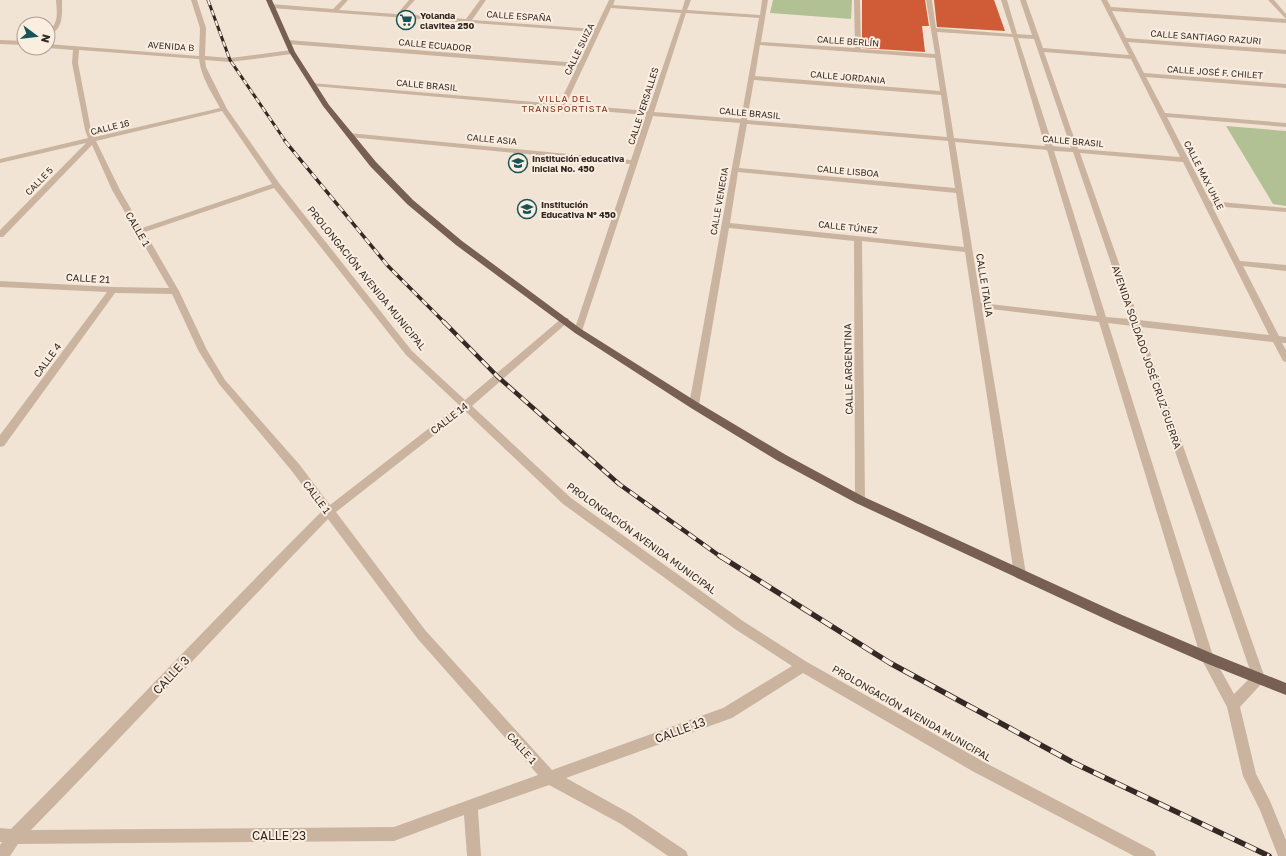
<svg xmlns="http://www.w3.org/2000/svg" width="1286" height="856" font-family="'Golos Text',sans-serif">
<rect width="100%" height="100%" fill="#f2e4d4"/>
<path fill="#b2c194" d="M773 0H852L851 19 770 13Z
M1226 126 1286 131V206L1273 204Z"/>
<path fill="#cf5c36" d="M862 0H925L929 26H922L925 52 862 48Z
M934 0H994L1005 31 937 27Z"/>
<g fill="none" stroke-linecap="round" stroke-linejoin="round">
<path fill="#cab4a0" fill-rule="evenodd" d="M56 0H62C62 15 64 29 48 36V31C59 24 57 12 56 0Z
M191 0H197L206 28 205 56 230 58 292 50 295 52 292 54 230 62 205 60 206 67 227 109 279 183 412 351 465 400 562 318H568L569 320 568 322 472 406 571 498 743 621 807 662 984 762 1154 851 1156 856H1134L974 772 803 673 732 718 566 778 631 814 686 851 688 856H668L621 824 549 785 478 810 481 856H467L464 815 394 841 18 844 10 856H0V845L2 842H0V828L11 829C116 724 217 616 322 511L291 470 219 384 198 350 172 294 115 293 4 446 0 447V435L107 292 0 287V281L113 287 169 288 112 190 92 145 3 237H0V230L86 143 0 163V159L88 138 85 130 72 63 73 50 48 48V44L199 56 200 28ZM79 50 199 59C201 77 212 93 220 108L95 137 91 130 78 63ZM222 111 272 184 142 228 120 190 96 141ZM274 188 406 355 459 405 330 505 299 464 225 380 207 350 179 291 145 232ZM465 411 563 504 735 629 792 666 723 708 552 770 425 630 336 512ZM328 519 417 638 538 775 394 827 31 830C132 727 228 622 328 519Z
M342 0H348L339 10 397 14 409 0H415L402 14 466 19 480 0H486L472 20 595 29 609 0H615L613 5 682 10 685 0H691L687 10 760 15 762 0H768L761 42 855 48 854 0H860L861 49 935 54 926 0H932L936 28 1012 34 1001 0H1007L1017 34 1032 35 1020 0H1026L1043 48 1129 55 1101 0H1107L1111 7 1286 19V23L1112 11 1126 38 1286 50V54L1128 42 1144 73 1286 84V88L1146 77 1165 113 1286 123V127L1167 117 1210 201 1286 208V212L1212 206 1240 261 1286 265V271L1243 266 1279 336 1286 337V343H1282L1286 350V362L1283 361 1273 342 1141 327 1265 678 1263 682 1240 707 1256 774 1270 801 1286 840V856H1278L1260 810 1243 776 1227 707 1201 658 1099 322 982 308 1026 574 1024 578 1020 579 1016 578 1014 574 965 252 862 241 865 500 864 503 860 504 856 503 855 500 854 241 729 228 699 405 694 409 689 405 740 123 653 116 582 331 578 334 575 333 574 331 630 164 349 137 346 135 349 133 631 160 646 115 313 86 311 85V83L559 104 577 67 288 44 285 42 288 40 579 63 594 32 271 8 268 6 271 4 333 9ZM611 8 681 13 648 111 566 104ZM686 13 759 18 741 119 654 112ZM937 32 1013 37 1045 146 954 138ZM1018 38 1034 39 1071 148 1053 146ZM760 45 935 58 940 91 755 76ZM1044 52 1131 59 1180 157 1078 149ZM754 80 941 95 947 137 747 120ZM747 124 948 141 955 188 739 168ZM955 142 1047 150 1097 316 981 303ZM1054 151 1073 152 1130 319 1106 317ZM1080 153 1183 162 1269 335 1139 320ZM738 172 956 193 964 247 730 223ZM1108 323 1132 326 1252 676 1234 694 1213 656Z
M1268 0H1274L1286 14V19Z
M0 40 24 41V45L0 44Z"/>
<path fill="#776053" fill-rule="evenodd" d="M266 0H272L295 52 329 105 376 162 413 200 462 241 581 329 697 402 786 455 864 497 1122 615 1211 653 1286 683V695L1203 662 1114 623 856 503 778 461 691 408 575 333 456 245 407 204 370 166 323 106 289 52Z"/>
<defs>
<path id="rail-far3" d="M208 0 230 60 286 142"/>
<path id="rail-far2" d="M285 141 388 266 445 323"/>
<path id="rail-far1" d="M444 322 498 377 619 484 721 557"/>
<path id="rail" d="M720 556 890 663 1072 762 1269 856"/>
</defs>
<use href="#rail-far3" stroke="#342924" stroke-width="3"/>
<use href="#rail-far2" stroke="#342924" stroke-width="3.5"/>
<use href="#rail-far1" stroke="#342924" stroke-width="4.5"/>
<use href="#rail" stroke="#342924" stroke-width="5.5"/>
<use href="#rail-far3" stroke="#faeee1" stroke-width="2" stroke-dasharray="5.5" stroke-linecap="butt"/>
<use href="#rail-far2" stroke="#faeee1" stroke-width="2.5" stroke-dasharray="7" stroke-linecap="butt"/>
<use href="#rail-far1" stroke="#faeee1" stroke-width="3" stroke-dasharray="9" stroke-linecap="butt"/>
<use href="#rail" stroke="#faeee1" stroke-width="4" stroke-dasharray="12" stroke-linecap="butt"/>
</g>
<defs>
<symbol id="supermarket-ring" viewBox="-11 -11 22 22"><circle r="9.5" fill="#faeee1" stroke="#175357" stroke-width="1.5"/><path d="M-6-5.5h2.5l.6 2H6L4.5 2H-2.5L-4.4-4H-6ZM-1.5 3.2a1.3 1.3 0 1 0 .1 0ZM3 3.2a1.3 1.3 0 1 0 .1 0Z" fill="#175357"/></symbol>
<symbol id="school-ring" viewBox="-11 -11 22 22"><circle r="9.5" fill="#faeee1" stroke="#175357" stroke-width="1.5"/><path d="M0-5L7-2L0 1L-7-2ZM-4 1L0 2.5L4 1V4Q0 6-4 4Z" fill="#175357"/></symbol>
</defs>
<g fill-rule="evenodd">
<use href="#supermarket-ring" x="395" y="9" width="22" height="22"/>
<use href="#school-ring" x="507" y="152" width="22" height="22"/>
<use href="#school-ring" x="516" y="198" width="22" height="22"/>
</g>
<g text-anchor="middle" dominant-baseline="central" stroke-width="4" stroke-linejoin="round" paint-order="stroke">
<g font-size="9" font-weight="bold" fill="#342924" stroke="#faeee1" text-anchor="start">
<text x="420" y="15">Yolanda<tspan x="420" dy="10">clavitea 250</tspan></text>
<text x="532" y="158">Institución educativa<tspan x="532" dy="10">inicial No. 450</tspan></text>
<text x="541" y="204">Institución<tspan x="541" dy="10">Educativa Nº 450</tspan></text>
</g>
<g font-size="9" fill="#342924" stroke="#faeee1">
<text transform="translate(519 16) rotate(4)">CALLE ESPAÑA</text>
<text transform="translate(1206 37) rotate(4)">CALLE SANTIAGO RAZURI</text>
<text transform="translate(848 41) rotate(4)">CALLE BERLÍN</text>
<text transform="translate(435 45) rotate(5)">CALLE ECUADOR</text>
<text transform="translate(171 46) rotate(4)">AVENIDA B</text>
<text transform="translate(579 49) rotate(-64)">CALLE SUIZA</text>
<text transform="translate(1215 72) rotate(4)">CALLE JOSÉ F. CHILET</text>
<text transform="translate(848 77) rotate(5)">CALLE JORDANIA</text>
<text transform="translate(427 85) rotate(5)">CALLE BRASIL</text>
<text transform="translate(643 106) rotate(-72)">CALLE VERSALLES</text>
<text transform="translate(750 113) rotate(5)">CALLE BRASIL</text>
<text transform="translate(110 127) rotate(-14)">CALLE 16</text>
<text transform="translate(492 139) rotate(5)">CALLE ASIA</text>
<text transform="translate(1073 141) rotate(5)">CALLE BRASIL</text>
<text transform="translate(848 171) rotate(5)">CALLE LISBOA</text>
<text transform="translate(1204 175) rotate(63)">CALLE MAX UHLE</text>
<text transform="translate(39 181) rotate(-46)">CALLE 5</text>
<text transform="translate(719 201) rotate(-80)">CALLE VENECIA</text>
<text transform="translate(848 227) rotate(6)">CALLE TÚNEZ</text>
</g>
<g font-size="9" letter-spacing="1" fill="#883318" stroke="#faeee1">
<text x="565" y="98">VILLA DEL<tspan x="565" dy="10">TRANSPORTISTA</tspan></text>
</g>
<g font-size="10" fill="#342924" stroke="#faeee1">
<text transform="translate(138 229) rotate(60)">CALLE 1</text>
<text transform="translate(88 278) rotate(3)">CALLE 21</text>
<text transform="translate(367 278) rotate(51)">PROLONGACIÓN AVENIDA MUNICIPAL</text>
<text transform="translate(985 285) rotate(81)">CALLE ITALIA</text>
<text transform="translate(1147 357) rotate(71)">AVENIDA SOLDADO JOSÉ CRUZ GUERRA</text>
<text transform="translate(47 360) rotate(-54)">CALLE 4</text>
<text transform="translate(848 369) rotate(-91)">CALLE ARGENTINA</text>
<text transform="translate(449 418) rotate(-38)">CALLE 14</text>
<text transform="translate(317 497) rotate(53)">CALLE 1</text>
<text transform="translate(642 538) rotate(36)">PROLONGACIÓN AVENIDA MUNICIPAL</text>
<text transform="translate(912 713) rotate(30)">PROLONGACIÓN AVENIDA MUNICIPAL</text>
<text transform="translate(522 748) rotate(48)">CALLE 1</text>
</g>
<g font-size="12" fill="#342924" stroke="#faeee1">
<text transform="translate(171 675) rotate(-47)">CALLE 3</text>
<text transform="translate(680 730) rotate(-20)">CALLE 13</text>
<text x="279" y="835">CALLE 23</text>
</g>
</g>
<g transform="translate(36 36) rotate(105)"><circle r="19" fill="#faeee1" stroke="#ab9f95"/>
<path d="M0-3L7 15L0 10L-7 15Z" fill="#175357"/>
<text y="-6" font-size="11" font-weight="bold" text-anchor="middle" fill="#342924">N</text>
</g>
</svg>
